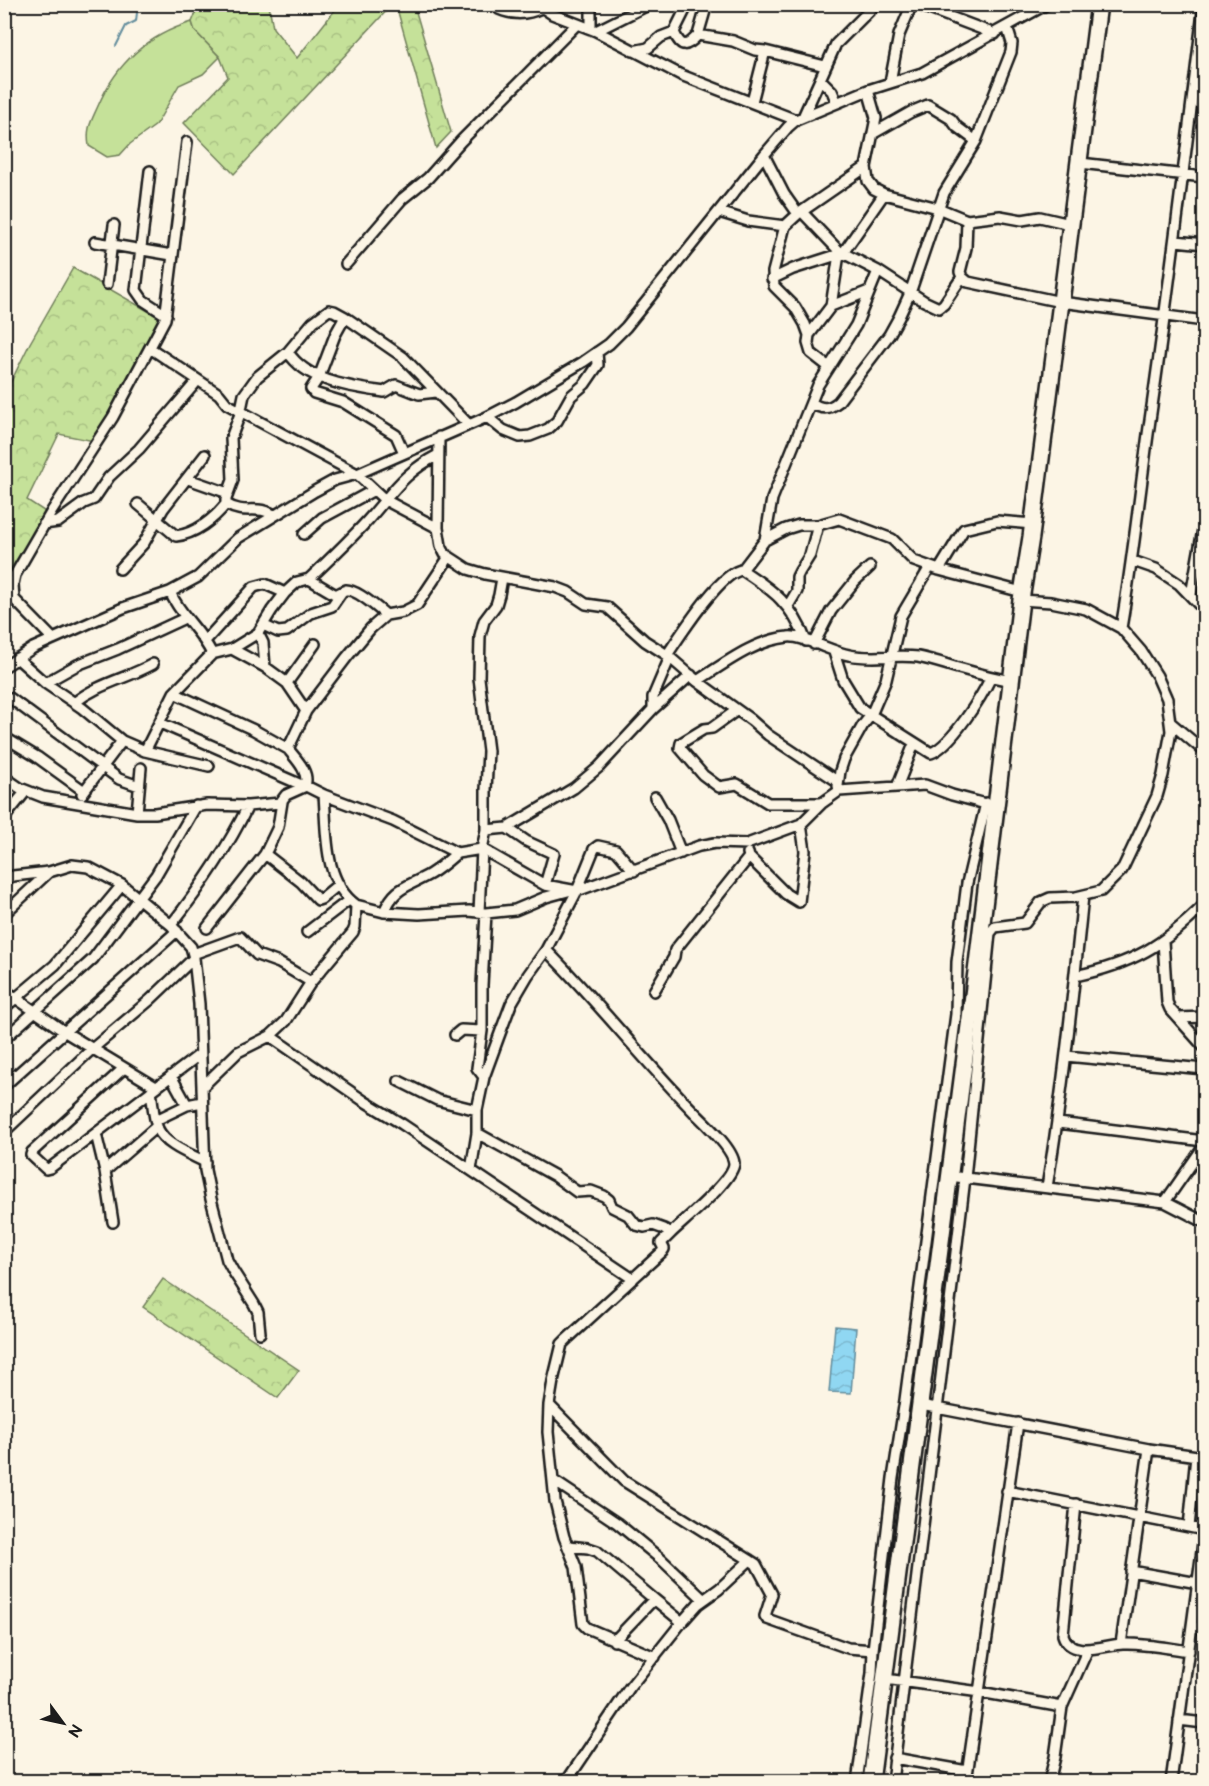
<svg xmlns="http://www.w3.org/2000/svg" width="1209" height="1786" font-family="'Balsamiq Sans',sans-serif">
<defs>
<pattern id="forest-crowns" width="20" height="18" patternUnits="userSpaceOnUse" patternTransform="scale(1.5)"><rect width="20" height="18" fill="#c5e199"/><path d="M2 6a3 3 0 1 1 6 0M12 15a3 3 0 1 1 6 0" fill="none" stroke="#a9c083"/></pattern>
<pattern id="water-waves" width="16" height="10" patternUnits="userSpaceOnUse" patternTransform="scale(1.5)"><rect width="16" height="10" fill="#90d7f2"/><path d="M0 5q4-4 8 0t8 0" fill="none" stroke="#7cb8cf"/></pattern>
</defs>
<rect width="100%" height="100%" fill="#fcf5e5"/>
<filter id="ink" filterUnits="userSpaceOnUse"><feTurbulence type="fractalNoise" baseFrequency=".0167" numOctaves="2"/><feDisplacementMap in="SourceGraphic" scale="12" xChannelSelector="R" yChannelSelector="G"/><feConvolveMatrix kernelMatrix="1 2 1 2 8 2 1 2 1" color-interpolation-filters="sRGB"/></filter>
<g filter="url(#ink)">
<path fill="#c5e199" stroke="#707e5a" stroke-width="1.5" d="M192 22 195 31 220 57 203 74 179 85 156 125 130 144 120 155 107 157 89 146C86 128 91 122 98 106 116 64 148 35 192 22Z"/>
<path fill="url(#forest-crowns)" stroke="#707e5a" stroke-width="1.5" d="M199 5H269L273 28 297 58 339 5H392L234 174 184 123 228 77 220 57 195 31 192 22Z
M396 5H414L451 132 436 148Z
M73 268 162 319 112 414 94 441 59 434 27 500 47 513 5 578 4 396 30 343Z
M163 1279 299 1370 278 1398 143 1307Z"/>
<path fill="url(#water-waves)" stroke="#628c9c" stroke-width="1.5" d="M835 1326 856 1328 851 1393 829 1392Z"/>
<g fill="none" stroke-linecap="round" stroke-linejoin="round">
<path stroke="#628c9c" stroke-width="2" d="M116 46 126 26 136 21 138 4"/>
<defs>
<path id="minor" d="M496 4 499 9C513 15 527 15 541 8
M537 4 552 14 596 31 650 4
M707 4 698 35 733 41 755 50 765 51
M916 4 995 34
M591 29V4
M596 31 681 75 796 120
M674 32C681 49 687 47 698 35
M633 51 648 48 661 37 674 32 688 4
M820 79 832 91 837 103
M890 82 899 35 912 4
M868 90 876 118 866 167 868 181 874 189 884 194 938 208 967 220 1000 216 1022 220 1040 217 1070 224
M752 102 765 51 825 66
M803 117 836 44 876 4
M874 133 911 112 928 105 951 119 957 127 976 141
M764 155 784 194 798 214
M1080 163 1204 177
M150 171 136 290 143 300 166 315
M719 212 748 221 785 226
M802 212 841 253
M967 220 966 248 960 272 962 277 968 282 1061 302 1204 321
M1176 241 1204 244
M95 242 172 255
M843 253 884 194
M346 264 402 199 428 178 461 141 577 24
M772 279 793 269 843 253 878 271 924 301 939 308 944 304 962 277
M107 284 114 225
M831 306 869 291
M345 317 335 335 319 377 311 389 314 393 343 402 396 435 404 453
M809 335 831 306 839 254
M150 348 219 394 227 404 357 474 385 500 438 528
M288 352C307 382 352 387 384 392L396 385 419 394 436 392
M829 367 811 353 808 343 809 335 805 324 795 307 774 286 773 272 785 226 798 214 866 167
M811 403C822 409 828 410 838 402L889 335 899 317 910 293 944 193 976 141 1011 52 1012 43 1007 27
M487 417 503 430 520 437 530 436 548 429 557 421 571 396 585 384 598 365 597 352
M439 437 438 528 441 546 445 554 468 569 485 574 555 587 568 592 586 604 607 607 645 641 667 655 697 681 751 720 768 735 837 781
M188 479 228 493
M138 504 176 536C195 534 214 519 226 504V499L233 480 231 438 240 414 244 395 257 377 288 352 313 322 329 310 334 311 345 317 403 357 469 425
M226 504C245 516 257 504 274 515
M44 524 58 522 84 503 94 499 109 477 139 449 198 380
M304 534 322 518 374 490
M765 540 786 529 799 525H818L839 519 892 539 914 561 939 570 1022 592
M1133 561 1156 569 1179 584 1204 610
M120 569 144 543 163 509 205 455
M742 570C774 591 792 604 806 641
M939 570 964 529 997 521 1033 524
M309 579C329 560 349 541 368 520 393 492 403 473 438 455
M170 592C181 617 200 629 212 654
M1191 595 1204 524
M788 606 797 591V577L800 571 810 555 818 525
M263 625 278 632 287 631 311 613 332 606 341 593
M1121 628C1133 559 1140 490 1150 420 1170 282 1187 143 1204 4
M258 633 263 643 265 667
M53 639 14 599 13 584 15 575 52 511 113 417 165 319 187 142
M206 640 254 587 265 584 285 593
M814 644 831 611 855 581 870 567
M232 649 265 667 287 683 306 711
M834 652 843 680 860 708 931 753C951 746 982 696 991 677
M667 655C680 636 720 572 742 570L765 540 772 499 818 385 856 325 878 271
M17 658 45 683 82 708 122 741 145 751 209 766
M4 667 33 648 123 608 170 592 198 577 238 538 315 491 335 480 357 474 487 417 516 402 583 362 609 344 626 327 764 155 788 127 796 120 868 90 922 73 1047 4
M697 681C724 664 755 640 788 637 802 635 832 652 849 655 872 660 895 654 918 657 934 660 947 665 962 669 979 674 995 678 1012 681
M45 683 77 665 118 649 185 618
M287 683 315 644
M174 693 254 730 288 749
M4 701 10 698 119 779 139 786
M74 703C99 683 126 679 153 664
M653 709V697L670 657
M737 710 712 728 704 729 681 743 680 748 703 775 719 787 737 784 768 803H822
M160 723 304 786
M1171 723 1204 751
M4 737 37 757 84 791
M145 751 174 693 212 654 232 649 258 633 272 610 285 593 297 582 309 579 336 595C340 593 342 591 346 590 356 589 378 608 386 615L403 612 417 605 449 557
M4 777 20 788 43 797 137 813H155L207 805 248 806 280 803 286 795 306 786 324 795 393 821 457 853 482 849 545 885 577 891 699 846 715 843 747 844 801 824 822 803 839 791 925 785 952 795 997 807
M305 786C310 772 296 759 288 749L306 711 347 657 371 628 386 615
M838 786 840 771 844 759 863 725 871 715 886 680 901 616 930 567
M897 787 914 744
M82 794 122 741
M655 797 668 820 681 853
M137 813 141 768
M4 818 26 791
M507 828 526 841 554 854 545 885
M486 830 507 828 574 788 599 767 653 709 691 675
M748 853 749 857 786 894 799 902 805 851 801 824
M265 854 301 882 318 900 321 899 339 884
M4 880 13 876 49 872 72 865 88 867 122 885 171 925 191 947 194 958 199 1004 205 1170 211 1199 227 1260 233 1271 254 1304 258 1312 260 1333
M356 905 384 912 419 914 469 911 486 913 515 910 546 897 568 891
M384 912C395 886 408 887 430 874 440 868 449 860 457 853
M479 912 482 849 486 830V790L488 751 479 678 480 636 484 621 496 605 499 595 502 578
M4 914 49 872
M171 925C201 887 227 849 248 806
M207 928 265 854 278 827 282 802
M307 932 349 900
M1163 941 1167 1002 1170 1009 1204 1047
M193 954 240 937 257 955 279 963 311 982
M1075 976C1132 964 1163 946 1204 905
M4 990 65 1032 156 1087
M654 991 674 957 675 950 749 857
M4 1008 55 965 122 885
M1179 1018 1204 1017
M455 1035 461 1030 482 1031
M270 1036 364 1101 402 1124 633 1279
M4 1039 93 959 156 875 196 806
M1066 1056 1204 1069
M124 1068 32 1152 31 1155 46 1169 50 1168 199 1055
M171 1076 187 1105 202 1102
M484 1077 477 1068 482 1031V985L486 913
M399 1081 437 1100 477 1110
M4 1086 177 931
M203 1086 238 1052 270 1036 286 1021 311 982 353 932 355 927 356 905C323 881 327 832 324 795
M151 1091C153 1102 153 1118 158 1129 165 1145 190 1154 205 1162
M156 1120 187 1105
M1058 1123 1204 1141
M4 1132 92 1049 150 1000 194 958
M477 1133 555 1176 577 1192 591 1191 604 1196 609 1200 612 1207 628 1215 636 1225 644 1227 653 1225 664 1229 670 1234C683 1221 734 1180 734 1163 733 1149 705 1123 695 1113 643 1060 598 1002 546 950
M96 1134 105 1171 113 1222
M471 1170 477 1133V1110L484 1077 502 1028 511 1004 528 975 546 950 577 891 594 849 598 846 616 850 634 871
M105 1171 157 1126
M949 1176 1165 1202 1204 1222
M1047 1187C1063 1091 1073 994 1083 896
M1165 1202 1204 1146
M549 1405 624 1481 756 1564 772 1594 765 1616 767 1619 848 1648 873 1650
M921 1405 1149 1449 1204 1457
M554 1481 617 1523 662 1560 704 1600
M1007 1491 1204 1530
M1076 1504 1063 1635C1071 1660 1107 1644 1123 1644 1144 1643 1167 1648 1189 1651
M1189 1527 1196 1456
M568 1546 588 1548 597 1551 654 1599
M1131 1571 1198 1583
M1192 1627 1204 1628
M614 1641 654 1599 682 1622
M1121 1644 1149 1449
M655 1657 587 1628 583 1624 576 1567 564 1537 555 1501 548 1432 549 1405 553 1381 562 1344 567 1339 662 1252 664 1249 661 1243 670 1234
M885 1679 980 1692 1062 1707
M1179 1720 1204 1723
M894 1758 967 1771
M566 1782 630 1687 682 1622 698 1604 719 1589 750 1560
M857 1782 872 1673 873 1650 893 1478 905 1400 956 1014 957 962 967 883 986 803
M892 1782 965 1178 990 933 995 927 1025 923 1041 902 1050 898 1076 897 1101 891 1122 870 1157 796 1163 775 1171 731 1167 699 1157 676 1141 651 1121 628 1086 609 1051 602 1021 600
M966 1782 1018 1423
M1049 1782 1055 1757 1062 1707 1088 1649
M1171 1782 1204 1536"/>
<path id="trunk" d="M871 1782 977 964 1021 600 1031 537 1099 4"/>
</defs>
<use href="#minor" stroke="#1c1c1c" stroke-width="14"/>
<use href="#trunk" stroke="#1c1c1c" stroke-width="20"/>
<use href="#minor" stroke="#fcf5e5" stroke-width="9"/>
<use href="#trunk" stroke="#fcf5e5" stroke-width="15"/>
</g>
</g>
<rect width="1209" height="1786" fill="none" stroke="#fcf5e5" stroke-width="24"/>
<rect x="12" y="12" width="1185" height="1762" fill="none" stroke="#1c1c1c" stroke-width="2" filter="url(#ink)"/>
<g transform="translate(63 1723) rotate(123)" stroke="#fcf5e5" stroke-width="4.5" paint-order="stroke">
<path d="M0-4.5L10 22L0 15L-10 22Z" fill="#1c1c1c"/>
<text y="-9" font-size="16" font-weight="bold" text-anchor="middle" fill="#1c1c1c">N</text>
</g>
</svg>
